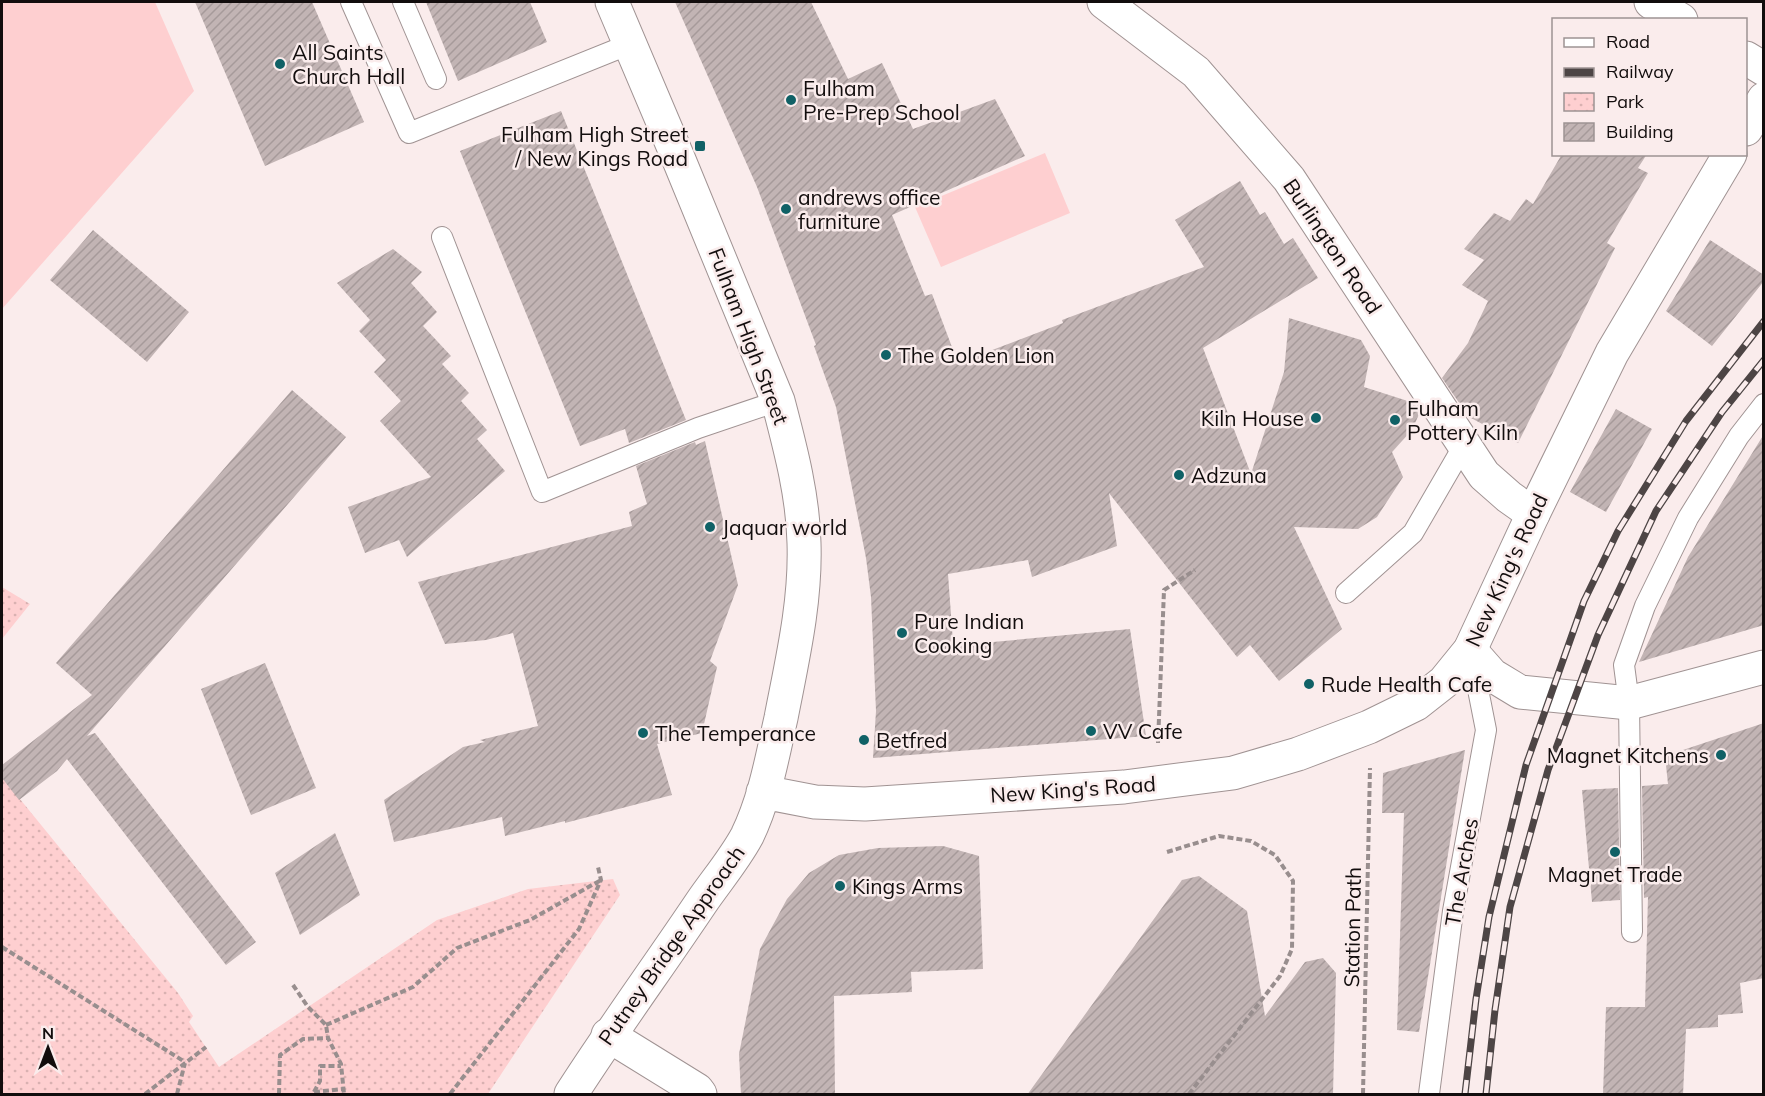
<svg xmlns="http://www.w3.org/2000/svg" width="1765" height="1096" font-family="Mulish,sans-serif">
<defs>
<pattern id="park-dots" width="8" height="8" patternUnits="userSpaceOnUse" patternTransform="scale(1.5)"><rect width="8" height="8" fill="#fecfd0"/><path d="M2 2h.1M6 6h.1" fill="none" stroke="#d9b1b1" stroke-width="1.8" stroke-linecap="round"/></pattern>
<pattern id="building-hatch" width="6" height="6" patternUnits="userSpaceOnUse" patternTransform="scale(1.5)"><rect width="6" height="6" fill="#c2b4b4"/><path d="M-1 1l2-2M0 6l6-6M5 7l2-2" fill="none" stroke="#a69a9a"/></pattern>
</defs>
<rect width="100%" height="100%" fill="#faecec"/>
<path fill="#fecfd0" d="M2 2H155L194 91 2 309Z
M1045 153 1070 213 941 267 915 207Z"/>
<path fill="url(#park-dots)" d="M2 587 30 604 2 639Z
M2 777 178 993 193 1016 189 1022 219 1067 437 920 528 889 613 879 620 895 488 1094H2Z"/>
<path fill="url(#building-hatch)" d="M195 2H312L364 122 265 166Z
M426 2H530L547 42 458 81Z
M675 2H811L848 79 882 63 913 129 995 99 1025 156 892 215 925 296 932 294 958 363 1063 323 1062 320 1204 267 1175 220 1240 181 1260 215 1265 212 1284 244 1293 238 1318 278 1203 348 1251 474 1284 372 1289 318 1361 340 1370 356 1364 387 1414 403 1420 412 1412 430 1392 452 1403 477 1377 517 1358 529 1294 527 1342 629 1279 681 1250 645 1237 657 1109 493 1117 546 1032 577 1028 560 948 574 953 642H993L1130 629 1146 736 873 758 876 711 871 597 866 558 836 407 814 346 816 345 757 187Z
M561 111 686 420 629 443 625 429 580 446 460 151Z
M1562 154H1647L1638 168 1648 173 1607 243 1615 248 1518 443 1471 418 1462 407 1442 378 1468 343 1488 301 1462 285 1484 260 1464 249 1494 213 1510 221 1526 199 1533 204Z
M93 230 189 312 147 362 50 280Z
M1710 240 1764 275V281L1712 346 1666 311Z
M393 249 422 272 411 283 437 312 423 326 451 356 442 364 469 393 461 401 487 430 477 439 505 471 407 557 399 540 365 553 348 507 431 477 380 421 401 401 374 372 386 360 359 331 370 320 337 283Z
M292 390 346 437 87 736 95 733 256 942 226 965 67 759 57 771 19 800 2 778V765L92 695 56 663Z
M1616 409 1652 429 1606 512 1570 492Z
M1764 434V625L1639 662 1688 557Z
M705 441 738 585 710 661 717 667 702 733 657 744 672 795 565 823V821L505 836 502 817 394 842 384 800 463 747 485 742 480 740 538 726 513 633 486 640 445 644 418 582 632 526 629 512 647 504 636 466 695 442 696 445Z
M265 663 316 788 251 815 201 689Z
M1764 723V978L1740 983 1743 1013 1718 1015V1027L1686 1029 1683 1095H1603L1606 1007H1645L1648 897 1644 898 1642 786 1668 784 1665 756Z
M1465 750 1419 1032 1397 1030 1404 813H1382L1383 773Z
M1618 788 1620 900 1592 902 1582 790Z
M335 833 360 895 300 935 275 873Z
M943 846 979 856 983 969 911 972 912 992 834 996 835 1095H741L739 1054 760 949 787 899 809 873 839 855 878 848Z
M1199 876 1247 911 1265 1016 1305 962 1323 958 1336 973 1333 1095H1027L1182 880Z"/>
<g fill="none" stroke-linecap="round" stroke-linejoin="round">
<defs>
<path id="lane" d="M351 2 409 133 630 44
M403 2 436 79
M442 237 542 492 698 428 778 401
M1346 593 1413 533 1464 445
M1632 932 1629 703 1624 665 1645 606 1688 518 1739 436 1764 404
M1429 1094 1453 911 1486 730 1472 659"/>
<path id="street" d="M1104 2 1196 72 1289 179 1484 475 1509 497 1533 514
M1651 2 1681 20
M1746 58 1764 69
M608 1035 697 1090 700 1094"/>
<path id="secondary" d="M1470 650 1492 675 1520 692 1629 703 1764 667"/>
<path id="primary" d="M1746 129 1764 99
M763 792 815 802 865 804 1124 787 1233 773 1298 754 1369 727 1416 704 1444 682 1470 650 1533 514 1612 353 1730 154
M571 1094C612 1030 658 967 701 903 716 881 734 860 747 836 765 799 772 758 781 718 792 661 806 602 804 543 803 495 790 447 778 401L679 160 612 2"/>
</defs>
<use href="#lane" stroke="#a09393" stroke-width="22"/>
<use href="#street" stroke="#a09393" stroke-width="35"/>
<use href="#secondary" stroke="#a09393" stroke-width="35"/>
<use href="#primary" stroke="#a09393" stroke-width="35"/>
<path stroke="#988e8e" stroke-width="4" stroke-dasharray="6 3" stroke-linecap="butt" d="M1158 743 1164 590 1195 570
M1167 852 1219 836 1251 841 1275 855 1293 881 1292 949 1280 976 1189 1094
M2 947 185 1062
M293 985 308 1007 326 1025 328 1038 341 1064 344 1094
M326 1025 413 987 457 948 530 920 601 880
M314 1092 320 1081V1066H341
M314 1092 343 1089
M145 1094 206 1047
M177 1094 185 1063
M279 1094 280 1055 303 1039 327 1038
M450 1094 579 929 601 880 598 867
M1363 1094 1370 768"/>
<use href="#lane" stroke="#fff" stroke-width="20"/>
<use href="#street" stroke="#fff" stroke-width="33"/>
<use href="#secondary" stroke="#fff" stroke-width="33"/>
<use href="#primary" stroke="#fff" stroke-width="33"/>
<defs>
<path id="rail" d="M1465 1094 1476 999 1489 917 1526 765 1584 601 1618 531 1686 421 1764 321
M1486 1094 1495 1010 1510 907 1548 770 1598 635 1656 511 1722 412 1764 360"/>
</defs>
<use href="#rail" stroke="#4d4545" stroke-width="7"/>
<use href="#rail" stroke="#faecec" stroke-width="4.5" stroke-dasharray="14" stroke-linecap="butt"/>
</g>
<g fill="#106166" stroke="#faecec" stroke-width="2">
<circle cx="280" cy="64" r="6"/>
<circle cx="791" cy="100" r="6"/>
<rect x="694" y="140" width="12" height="12" rx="3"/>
<circle cx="786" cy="209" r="6"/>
<circle cx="886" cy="355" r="6"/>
<circle cx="1316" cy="418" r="6"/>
<circle cx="1395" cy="420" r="6"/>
<circle cx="1179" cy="475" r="6"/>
<circle cx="710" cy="527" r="6"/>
<circle cx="902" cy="633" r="6"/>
<circle cx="1309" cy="684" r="6"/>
<circle cx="1091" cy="731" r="6"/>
<circle cx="643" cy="733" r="6"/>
<circle cx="864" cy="740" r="6"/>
<circle cx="1721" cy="755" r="6"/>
<circle cx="1615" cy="852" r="6"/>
<circle cx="840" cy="886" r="6"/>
</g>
<g text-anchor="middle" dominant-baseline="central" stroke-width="5" stroke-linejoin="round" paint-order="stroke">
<g font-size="21" fill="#120d0d" stroke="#faecec" text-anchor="start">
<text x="292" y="52">All Saints<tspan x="292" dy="24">Church Hall</tspan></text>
<text x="803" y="88">Fulham<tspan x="803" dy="24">Pre-Prep School</tspan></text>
<text x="688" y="134" text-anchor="end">Fulham High Street<tspan x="688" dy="24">/ New Kings Road</tspan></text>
<text x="798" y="197">andrews office<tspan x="798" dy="24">furniture</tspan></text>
<text x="898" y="355">The Golden Lion</text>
<text x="1407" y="408">Fulham<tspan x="1407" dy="24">Pottery Kiln</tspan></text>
<text x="1304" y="418" text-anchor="end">Kiln House</text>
<text x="1191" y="475">Adzuna</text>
<text x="722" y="527">Jaquar world</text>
<text x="914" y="621">Pure Indian<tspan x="914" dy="24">Cooking</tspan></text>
<text x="1321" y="684">Rude Health Cafe</text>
<text x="1103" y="731">VV Cafe</text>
<text x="655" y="733">The Temperance</text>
<text x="876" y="740">Betfred</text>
<text x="1709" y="755" text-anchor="end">Magnet Kitchens</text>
<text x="1615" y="874" text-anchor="middle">Magnet Trade</text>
<text x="852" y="886">Kings Arms</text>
</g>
<g font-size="21" fill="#120d0d" stroke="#faecec">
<text transform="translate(1333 246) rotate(56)">Burlington Road</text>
<text transform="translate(749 336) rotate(69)">Fulham High Street</text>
<text transform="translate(1506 570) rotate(-65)">New King's Road</text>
<text transform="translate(1073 789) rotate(-4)">New King's Road</text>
<text transform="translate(1461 872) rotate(-80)">The Arches</text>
<text transform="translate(1352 927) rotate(-89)">Station Path</text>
<text transform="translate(671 945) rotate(-55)">Putney Bridge Approach</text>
</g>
</g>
<rect width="1765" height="1096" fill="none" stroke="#120d0d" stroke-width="6"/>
<rect x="1552" y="18" width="195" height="138" fill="#faecec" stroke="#9d9393" stroke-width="1.5"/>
<rect x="1564" y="38" width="30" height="9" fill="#ffffff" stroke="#9d9393" stroke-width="1.5"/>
<text x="1606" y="48" font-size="18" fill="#120d0d">Road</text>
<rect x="1564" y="68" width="30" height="9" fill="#4d4545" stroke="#9d9393" stroke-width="1.5"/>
<text x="1606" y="78" font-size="18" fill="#120d0d">Railway</text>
<rect x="1564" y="93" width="30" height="18" fill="url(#park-dots)" stroke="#9d9393" stroke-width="1.5"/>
<text x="1606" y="108" font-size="18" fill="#120d0d">Park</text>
<rect x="1564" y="123" width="30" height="18" fill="url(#building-hatch)" stroke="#9d9393" stroke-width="1.5"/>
<text x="1606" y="138" font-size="18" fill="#120d0d">Building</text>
<g transform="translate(48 1048)" stroke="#faecec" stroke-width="4.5" paint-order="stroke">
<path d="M0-4.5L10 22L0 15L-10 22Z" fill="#120d0d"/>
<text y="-9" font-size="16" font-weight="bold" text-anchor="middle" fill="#120d0d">N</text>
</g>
</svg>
